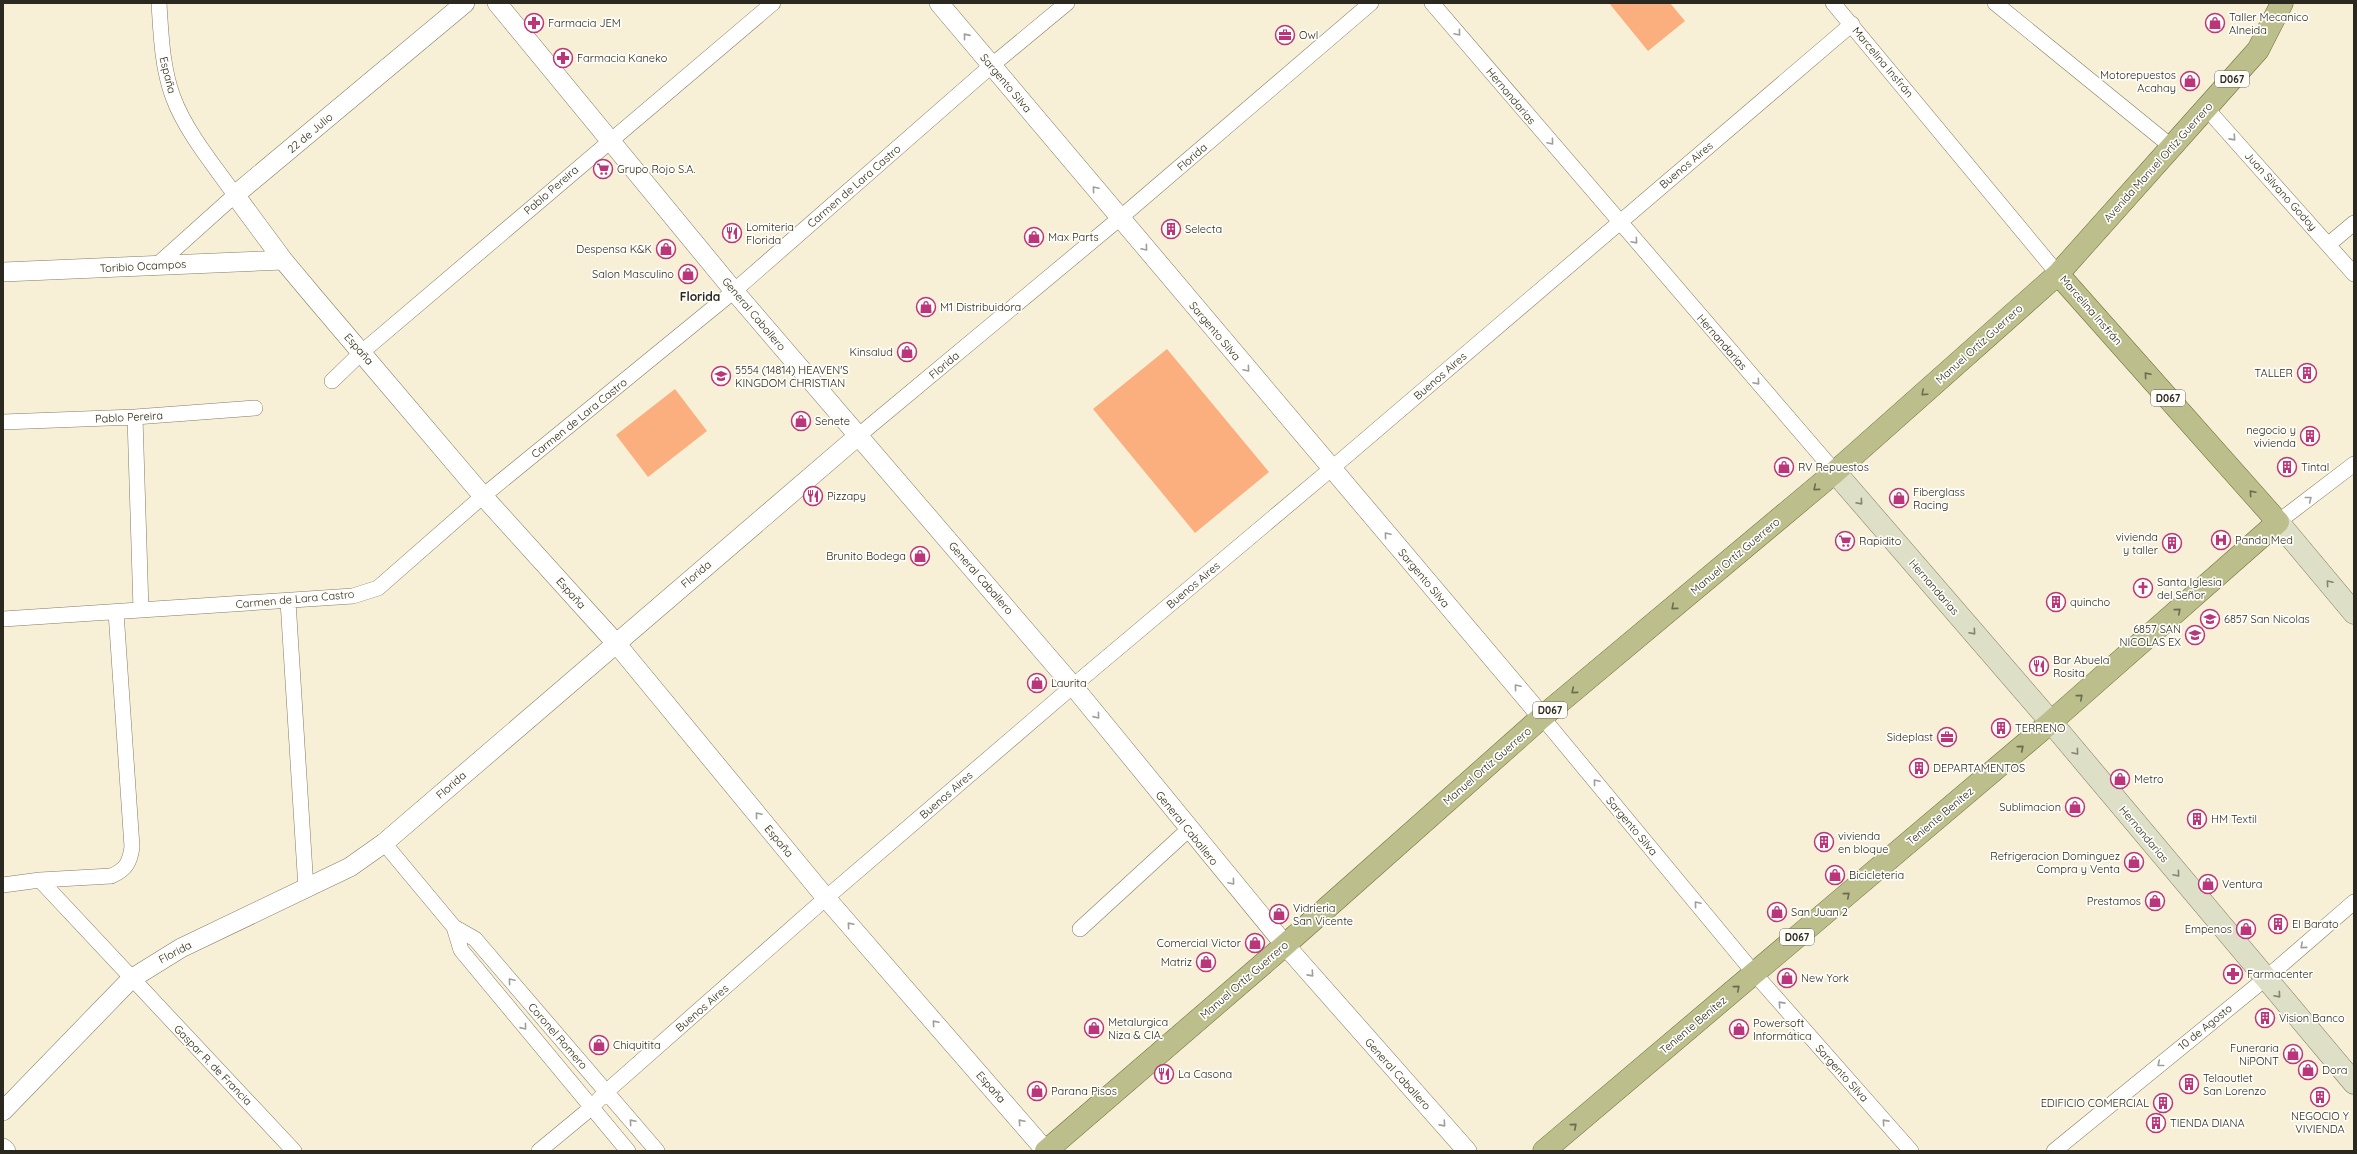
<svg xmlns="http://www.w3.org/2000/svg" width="2357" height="1154" font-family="Quicksand,sans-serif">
<rect width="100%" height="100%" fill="#f7f0d7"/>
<path fill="#fbaf7f" d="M1609 3H1670L1685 21 1648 51Z
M1167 349 1269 472 1195 533 1093 409Z
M675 389 707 431 648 477 616 435Z"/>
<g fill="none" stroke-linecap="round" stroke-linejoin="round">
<defs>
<path id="minor" d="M1432 3 1835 472
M1833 3 2058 274
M1995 3 2172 147
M2207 109 2354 274
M2329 244 2354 223
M157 265 235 195C213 164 186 132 173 97 162 67 161 35 159 3
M332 381 362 352 773 3
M135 417 141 610
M3 422 135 417 255 408
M858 436 1120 218 1371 3
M2278 522 2354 464
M288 601 306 889
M3 619 353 596 378 588 483 496 734 291 991 66 1067 3
M1542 717 1754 973 1911 1151
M384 843 454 927 475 939 657 1151
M40 880 294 1151
M3 885 40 880 111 876C126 870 130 862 132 847L116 612
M454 927 461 950 628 1151
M1080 929 1188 830
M539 1151 591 1108 606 1092 826 898 1073 686 1331 469 1852 24
M2054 1151 2265 979 2354 902"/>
<path id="tertiary" d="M465 3 235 195 283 260 314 297 483 496 615 642 826 898 1046 1151
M497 3 734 291 1073 686 1285 945 1467 1151
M939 3 1542 717
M3 272 283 260
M3 1111 131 979 181 948 350 867 384 843 858 436
M3 1148 6 1151"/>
<path id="secondary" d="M1835 472 2051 722 2354 1083
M2278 522 2354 613"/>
<path id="primary" d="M1046 1151 1285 945 1542 717 1835 472 2058 274 2258 50 2282 3
M1544 1151 2051 722 2278 522 2058 274"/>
</defs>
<use href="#minor" stroke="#827b65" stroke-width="16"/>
<use href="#tertiary" stroke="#827b65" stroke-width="20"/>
<use href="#secondary" stroke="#827b65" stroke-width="23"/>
<use href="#primary" stroke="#6c6f34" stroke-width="23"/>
<use href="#minor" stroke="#fff" stroke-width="15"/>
<use href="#tertiary" stroke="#fff" stroke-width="19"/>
<use href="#secondary" stroke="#dddfc6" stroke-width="22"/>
<use href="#primary" stroke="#bcbf8c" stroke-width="22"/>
</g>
<defs><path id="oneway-chevron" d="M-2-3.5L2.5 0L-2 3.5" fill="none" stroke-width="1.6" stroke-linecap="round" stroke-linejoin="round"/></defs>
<g stroke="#9f9e9a">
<use href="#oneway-chevron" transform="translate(1458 33) rotate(50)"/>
<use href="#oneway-chevron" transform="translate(966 36) rotate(-129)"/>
<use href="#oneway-chevron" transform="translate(2233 138) rotate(48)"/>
<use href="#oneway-chevron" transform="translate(1551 142) rotate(50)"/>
<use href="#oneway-chevron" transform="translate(1095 189) rotate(-130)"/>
<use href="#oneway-chevron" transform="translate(1635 241) rotate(49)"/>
<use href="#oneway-chevron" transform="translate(1145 248) rotate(50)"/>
<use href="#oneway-chevron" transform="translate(1247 369) rotate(50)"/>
<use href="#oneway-chevron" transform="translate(1757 382) rotate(49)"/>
<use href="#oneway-chevron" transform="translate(2309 499) rotate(-38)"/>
<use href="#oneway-chevron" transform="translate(1387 535) rotate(-130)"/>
<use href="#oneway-chevron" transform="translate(1517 687) rotate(-130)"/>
<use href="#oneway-chevron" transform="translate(1097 716) rotate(51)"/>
<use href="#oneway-chevron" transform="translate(1596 782) rotate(-130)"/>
<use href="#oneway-chevron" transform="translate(758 815) rotate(-130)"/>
<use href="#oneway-chevron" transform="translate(1232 882) rotate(50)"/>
<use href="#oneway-chevron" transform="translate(1697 904) rotate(-130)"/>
<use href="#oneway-chevron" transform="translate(850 925) rotate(-131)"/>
<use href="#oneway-chevron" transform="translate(2303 946) rotate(139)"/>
<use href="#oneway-chevron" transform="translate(1311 974) rotate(48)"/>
<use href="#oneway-chevron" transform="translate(511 981) rotate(-130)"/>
<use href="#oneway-chevron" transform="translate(1781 1004) rotate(-132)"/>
<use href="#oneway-chevron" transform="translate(935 1023) rotate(-131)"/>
<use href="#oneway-chevron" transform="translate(524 1027) rotate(51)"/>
<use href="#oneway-chevron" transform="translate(2160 1064) rotate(141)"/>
<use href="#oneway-chevron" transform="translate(632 1122) rotate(-131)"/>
<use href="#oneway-chevron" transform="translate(1021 1122) rotate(-131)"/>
<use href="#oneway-chevron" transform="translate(1885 1122) rotate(-132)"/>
<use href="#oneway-chevron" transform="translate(1443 1124) rotate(48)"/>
</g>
<g stroke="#6c6c50">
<use href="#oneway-chevron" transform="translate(2147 375) rotate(-131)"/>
<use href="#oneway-chevron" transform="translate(1924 393) rotate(138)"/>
<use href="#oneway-chevron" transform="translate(1816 488) rotate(140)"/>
<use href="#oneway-chevron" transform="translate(2252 493) rotate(-131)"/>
<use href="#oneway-chevron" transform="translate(1674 607) rotate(140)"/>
<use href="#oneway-chevron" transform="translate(2178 611) rotate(-41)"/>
<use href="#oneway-chevron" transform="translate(1574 691) rotate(140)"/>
<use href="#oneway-chevron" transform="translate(2080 697) rotate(-41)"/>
<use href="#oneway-chevron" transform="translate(2021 748) rotate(-40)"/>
<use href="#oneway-chevron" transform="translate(1847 895) rotate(-40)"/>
<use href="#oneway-chevron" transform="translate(1737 988) rotate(-40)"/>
<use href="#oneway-chevron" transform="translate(1574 1126) rotate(-40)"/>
</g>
<g stroke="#848472">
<use href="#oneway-chevron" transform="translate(1860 502) rotate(49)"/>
<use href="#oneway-chevron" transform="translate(2329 583) rotate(-130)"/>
<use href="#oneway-chevron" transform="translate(1973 632) rotate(49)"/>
<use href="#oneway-chevron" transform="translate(2076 752) rotate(50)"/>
<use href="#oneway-chevron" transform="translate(2177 874) rotate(50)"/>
<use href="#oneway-chevron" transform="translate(2278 995) rotate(49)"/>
</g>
<defs>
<symbol id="pharmacy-ring" viewBox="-11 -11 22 22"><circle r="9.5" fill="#fefdf8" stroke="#ba357a" stroke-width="1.5"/><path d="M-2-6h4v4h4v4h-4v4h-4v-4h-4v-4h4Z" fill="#ba357a"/></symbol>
<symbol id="shop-ring" viewBox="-11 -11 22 22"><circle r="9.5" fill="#fefdf8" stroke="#ba357a" stroke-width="1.5"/><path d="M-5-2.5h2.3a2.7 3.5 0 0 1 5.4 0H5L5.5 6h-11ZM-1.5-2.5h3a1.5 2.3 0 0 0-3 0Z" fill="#ba357a"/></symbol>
<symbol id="office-ring" viewBox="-11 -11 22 22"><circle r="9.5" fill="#fefdf8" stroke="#ba357a" stroke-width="1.5"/><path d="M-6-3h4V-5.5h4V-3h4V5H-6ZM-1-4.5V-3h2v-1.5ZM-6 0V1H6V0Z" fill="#ba357a"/></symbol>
<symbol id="supermarket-ring" viewBox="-11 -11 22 22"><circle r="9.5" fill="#fefdf8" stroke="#ba357a" stroke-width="1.5"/><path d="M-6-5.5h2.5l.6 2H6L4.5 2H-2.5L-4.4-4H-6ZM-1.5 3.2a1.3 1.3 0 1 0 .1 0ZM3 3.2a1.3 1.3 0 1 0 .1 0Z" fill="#ba357a"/></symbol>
<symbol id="building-ring" viewBox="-11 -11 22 22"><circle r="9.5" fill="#fefdf8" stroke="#ba357a" stroke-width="1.5"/><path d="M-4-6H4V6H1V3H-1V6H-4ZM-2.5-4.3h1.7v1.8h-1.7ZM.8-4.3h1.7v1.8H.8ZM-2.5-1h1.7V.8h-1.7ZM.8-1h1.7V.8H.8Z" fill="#ba357a"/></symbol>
<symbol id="restaurant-ring" viewBox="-11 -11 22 22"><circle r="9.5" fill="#fefdf8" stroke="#ba357a" stroke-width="1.5"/><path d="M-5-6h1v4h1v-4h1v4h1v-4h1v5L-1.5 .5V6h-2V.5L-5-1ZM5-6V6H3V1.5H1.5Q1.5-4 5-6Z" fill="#ba357a"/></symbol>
<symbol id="school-ring" viewBox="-11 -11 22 22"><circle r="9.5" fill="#fefdf8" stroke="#ba357a" stroke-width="1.5"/><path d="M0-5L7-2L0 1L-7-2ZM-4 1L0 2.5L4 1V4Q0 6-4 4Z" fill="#ba357a"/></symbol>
<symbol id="hospital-ring" viewBox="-11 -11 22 22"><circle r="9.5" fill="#fefdf8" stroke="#ba357a" stroke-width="1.5"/><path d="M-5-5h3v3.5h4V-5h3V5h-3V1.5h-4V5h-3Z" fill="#ba357a"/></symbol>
<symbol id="church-ring" viewBox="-11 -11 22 22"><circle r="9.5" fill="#fefdf8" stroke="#ba357a" stroke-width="1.5"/><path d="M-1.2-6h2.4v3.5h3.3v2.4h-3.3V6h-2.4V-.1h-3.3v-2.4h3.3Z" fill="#ba357a"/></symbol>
</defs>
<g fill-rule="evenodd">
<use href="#pharmacy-ring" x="523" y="12" width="22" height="22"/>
<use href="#shop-ring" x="2204" y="12" width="22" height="22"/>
<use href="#office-ring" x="1274" y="24" width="22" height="22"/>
<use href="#pharmacy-ring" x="552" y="47" width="22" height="22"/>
<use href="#shop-ring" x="2179" y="70" width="22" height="22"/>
<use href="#supermarket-ring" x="592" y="158" width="22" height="22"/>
<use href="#building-ring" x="1160" y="218" width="22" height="22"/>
<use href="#restaurant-ring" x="721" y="222" width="22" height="22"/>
<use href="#shop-ring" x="1023" y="226" width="22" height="22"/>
<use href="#shop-ring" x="655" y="238" width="22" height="22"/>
<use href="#shop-ring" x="677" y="263" width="22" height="22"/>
<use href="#shop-ring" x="915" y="296" width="22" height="22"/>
<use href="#shop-ring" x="896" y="341" width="22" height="22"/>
<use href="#building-ring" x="2296" y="362" width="22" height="22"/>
<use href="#school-ring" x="710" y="365" width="22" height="22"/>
<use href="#shop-ring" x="790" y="410" width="22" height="22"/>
<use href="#building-ring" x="2299" y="425" width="22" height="22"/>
<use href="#shop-ring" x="1773" y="456" width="22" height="22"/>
<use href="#building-ring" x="2276" y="456" width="22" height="22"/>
<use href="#restaurant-ring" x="802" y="485" width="22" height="22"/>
<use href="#shop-ring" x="1888" y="487" width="22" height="22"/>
<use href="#hospital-ring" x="2210" y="529" width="22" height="22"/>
<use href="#supermarket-ring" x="1834" y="530" width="22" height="22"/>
<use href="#building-ring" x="2161" y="532" width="22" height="22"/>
<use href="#shop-ring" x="909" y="545" width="22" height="22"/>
<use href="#church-ring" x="2132" y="577" width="22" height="22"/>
<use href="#building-ring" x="2045" y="591" width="22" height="22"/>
<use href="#school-ring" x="2199" y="608" width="22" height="22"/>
<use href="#school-ring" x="2184" y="624" width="22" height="22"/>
<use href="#restaurant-ring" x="2028" y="655" width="22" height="22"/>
<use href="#shop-ring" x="1026" y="672" width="22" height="22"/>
<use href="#building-ring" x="1990" y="717" width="22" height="22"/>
<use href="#office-ring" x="1936" y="726" width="22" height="22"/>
<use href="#building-ring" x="1908" y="757" width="22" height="22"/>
<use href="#shop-ring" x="2109" y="768" width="22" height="22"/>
<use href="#shop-ring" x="2064" y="796" width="22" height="22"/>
<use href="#building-ring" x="2186" y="808" width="22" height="22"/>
<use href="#building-ring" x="1813" y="831" width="22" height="22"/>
<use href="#shop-ring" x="2123" y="851" width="22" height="22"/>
<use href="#shop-ring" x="1824" y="864" width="22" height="22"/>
<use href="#shop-ring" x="2197" y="873" width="22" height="22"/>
<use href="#shop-ring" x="2144" y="890" width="22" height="22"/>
<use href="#shop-ring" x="1766" y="901" width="22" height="22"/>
<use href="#shop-ring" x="1268" y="903" width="22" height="22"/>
<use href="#building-ring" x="2267" y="913" width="22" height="22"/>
<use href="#shop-ring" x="2235" y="918" width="22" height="22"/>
<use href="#shop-ring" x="1244" y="932" width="22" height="22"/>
<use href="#shop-ring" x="1195" y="951" width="22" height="22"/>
<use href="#pharmacy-ring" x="2222" y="963" width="22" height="22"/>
<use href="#shop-ring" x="1776" y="967" width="22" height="22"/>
<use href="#building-ring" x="2254" y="1007" width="22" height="22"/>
<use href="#shop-ring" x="1083" y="1017" width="22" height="22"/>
<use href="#shop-ring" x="1728" y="1018" width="22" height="22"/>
<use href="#shop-ring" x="588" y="1034" width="22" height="22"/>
<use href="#shop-ring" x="2282" y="1043" width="22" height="22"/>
<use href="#shop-ring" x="2297" y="1059" width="22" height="22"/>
<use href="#restaurant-ring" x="1153" y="1063" width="22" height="22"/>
<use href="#building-ring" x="2178" y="1073" width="22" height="22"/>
<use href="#shop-ring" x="1026" y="1080" width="22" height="22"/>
<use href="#building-ring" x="2309" y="1086" width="22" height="22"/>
<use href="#building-ring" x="2152" y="1092" width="22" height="22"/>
<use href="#building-ring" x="2145" y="1112" width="22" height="22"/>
</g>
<g text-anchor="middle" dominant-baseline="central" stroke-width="3.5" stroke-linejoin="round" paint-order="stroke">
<g fill="#fefdf8" stroke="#6a6860" stroke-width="1">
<rect x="2215" y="71" width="34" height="16" rx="3"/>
<rect x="2151" y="390" width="34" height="16" rx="3"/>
<rect x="1533" y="702" width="34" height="16" rx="3"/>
<rect x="1780" y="929" width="34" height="16" rx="3"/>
</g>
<g font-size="10" font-weight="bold" fill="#2a281f">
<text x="2232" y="79">D067</text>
<text x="2168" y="398">D067</text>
<text x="1550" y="710">D067</text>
<text x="1797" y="937">D067</text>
</g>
<g font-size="11" fill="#2a281f" stroke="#fefdf8" text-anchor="start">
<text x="2229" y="17">Taller Mecanico<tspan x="2229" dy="13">Alneida</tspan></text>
<text x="548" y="23">Farmacia JEM</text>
<text x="1299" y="35">Owl</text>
<text x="577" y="58">Farmacia Kaneko</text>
<text x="2176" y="75" text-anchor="end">Motorepuestos<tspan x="2176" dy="13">Acahay</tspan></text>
<text x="617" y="169">Grupo Rojo S.A.</text>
<text x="746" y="227">Lomiteria<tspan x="746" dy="13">Florida</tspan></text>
<text x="1185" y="229">Selecta</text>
<text x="1048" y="237">Max Parts</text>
<text x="652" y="249" text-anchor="end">Despensa K&amp;K</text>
<text x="674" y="274" text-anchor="end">Salon Masculino</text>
<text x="940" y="307">M1 Distribuidora</text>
<text x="893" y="352" text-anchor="end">Kinsalud</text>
<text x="735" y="370">5554 (14814) HEAVEN'S<tspan x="735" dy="13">KINGDOM CHRISTIAN</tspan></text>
<text x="2293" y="373" text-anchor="end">TALLER</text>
<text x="815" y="421">Senete</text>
<text x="2296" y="430" text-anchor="end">negocio y<tspan x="2296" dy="13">vivienda</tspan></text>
<text x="1798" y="467">RV Repuestos</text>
<text x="2301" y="467">Tintal</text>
<text x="1913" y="492">Fiberglass<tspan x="1913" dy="13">Racing</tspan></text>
<text x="827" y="496">Pizzapy</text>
<text x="2158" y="537" text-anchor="end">vivienda<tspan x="2158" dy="13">y taller</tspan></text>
<text x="2235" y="540">Panda Med</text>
<text x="1859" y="541">Rapidito</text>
<text x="906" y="556" text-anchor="end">Brunito Bodega</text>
<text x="2157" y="582">Santa Iglesia<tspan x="2157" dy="13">del Señor</tspan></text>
<text x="2070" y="602">quincho</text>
<text x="2224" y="619">6857 San Nicolas</text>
<text x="2181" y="629" text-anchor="end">6857 SAN<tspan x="2181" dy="13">NICOLAS EX</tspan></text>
<text x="2053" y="660">Bar Abuela<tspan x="2053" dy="13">Rosita</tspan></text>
<text x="1051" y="683">Laurita</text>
<text x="2015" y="728">TERRENO</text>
<text x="1933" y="737" text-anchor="end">Sideplast</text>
<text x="1933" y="768">DEPARTAMENTOS</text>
<text x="2134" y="779">Metro</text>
<text x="2061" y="807" text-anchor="end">Sublimacion</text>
<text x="2211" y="819">HM Textil</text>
<text x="1838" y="836">vivienda<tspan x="1838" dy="13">en bloque</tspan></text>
<text x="2120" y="856" text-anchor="end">Refrigeracion Dominguez<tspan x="2120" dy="13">Compra y Venta</tspan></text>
<text x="1849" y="875">Bicicleteria</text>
<text x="2222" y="884">Ventura</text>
<text x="2141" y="901" text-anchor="end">Prestamos</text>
<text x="1293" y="908">Vidrieria<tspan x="1293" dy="13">San Vicente</tspan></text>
<text x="1791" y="912">San Juan 2</text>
<text x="2292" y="924">El Barato</text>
<text x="2232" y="929" text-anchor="end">Empenos</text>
<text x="1241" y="943" text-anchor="end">Comercial Victor</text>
<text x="1192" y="962" text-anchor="end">Matriz</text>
<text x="2247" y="974">Farmacenter</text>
<text x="1801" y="978">New York</text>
<text x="2279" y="1018">Vision Banco</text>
<text x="1108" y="1022">Metalurgica<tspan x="1108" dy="13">Niza &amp; CIA.</tspan></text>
<text x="1753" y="1023">Powersoft<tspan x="1753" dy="13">Informática</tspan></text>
<text x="613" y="1045">Chiquitita</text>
<text x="2279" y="1048" text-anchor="end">Funeraria<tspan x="2279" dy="13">NiPONT</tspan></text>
<text x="2322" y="1070">Dora</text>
<text x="1178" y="1074">La Casona</text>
<text x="2203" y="1078">Telaoutlet<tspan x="2203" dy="13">San Lorenzo</tspan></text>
<text x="1051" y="1091">Parana Pisos</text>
<text x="2149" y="1103" text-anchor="end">EDIFICIO COMERCIAL</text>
<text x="2320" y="1116" text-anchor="middle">NEGOCIO Y<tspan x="2320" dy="13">VIVIENDA</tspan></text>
<text x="2170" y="1123">TIENDA DIANA</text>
</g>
<g font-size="11" fill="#2a281f" stroke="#fefdf8">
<text transform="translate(1883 62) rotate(50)">Marcelina Insfrán</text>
<text transform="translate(168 75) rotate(76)">España</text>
<text transform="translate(1006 83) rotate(50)">Sargento Silva</text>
<text transform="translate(1511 96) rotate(50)">Hernandarias</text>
<text transform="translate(310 133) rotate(-40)">22 de Julio</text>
<text transform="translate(1192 157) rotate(-41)">Florida</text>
<text transform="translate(2158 162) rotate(-48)">Avenida Manuel Ortíz Guerrero</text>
<text transform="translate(1686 165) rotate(-40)">Buenos Aires</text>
<text transform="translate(854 186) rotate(-41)">Carmen de Lara Castro</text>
<text transform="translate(551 190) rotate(-41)">Pablo Pereira</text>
<text transform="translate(2281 191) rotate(48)">Juan Silvano Godoy</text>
<text transform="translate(143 266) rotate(-3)">Toribio Ocampos</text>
<text transform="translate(2091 310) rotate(49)">Marcelina Insfrán</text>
<text transform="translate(754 314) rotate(50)">General Caballero</text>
<text transform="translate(1215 331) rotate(50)">Sargento Silva</text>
<text transform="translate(1722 342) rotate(49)">Hernandarias</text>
<text transform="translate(1979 344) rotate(-42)">Manuel Ortíz Guerrero</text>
<text transform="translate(359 349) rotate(49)">España</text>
<text transform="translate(944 365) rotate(-40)">Florida</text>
<text transform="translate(1440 376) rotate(-41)">Buenos Aires</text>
<text transform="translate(129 417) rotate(-3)">Pablo Pereira</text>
<text transform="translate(579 418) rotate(-39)">Carmen de Lara Castro</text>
<text transform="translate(1735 556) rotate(-40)">Manuel Ortíz Guerrero</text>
<text transform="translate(696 574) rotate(-40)">Florida</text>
<text transform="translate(981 578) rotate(49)">General Caballero</text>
<text transform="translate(1424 578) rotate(50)">Sargento Silva</text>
<text transform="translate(1193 585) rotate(-40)">Buenos Aires</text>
<text transform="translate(1934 587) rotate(49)">Hernandarias</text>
<text transform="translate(571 593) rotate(48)">España</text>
<text transform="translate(295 599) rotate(-5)">Carmen de Lara Castro</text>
<text transform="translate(1487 766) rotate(-41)">Manuel Ortíz Guerrero</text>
<text transform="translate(451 785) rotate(-41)">Florida</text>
<text transform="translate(946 795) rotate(-41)">Buenos Aires</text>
<text transform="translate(1940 816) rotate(-40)">Teniente Benítez</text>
<text transform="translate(1632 826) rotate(50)">Sargento Silva</text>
<text transform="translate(1187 828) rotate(51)">General Caballero</text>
<text transform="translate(2144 834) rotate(50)">Hernandarias</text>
<text transform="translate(779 841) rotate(50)">España</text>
<text transform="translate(175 952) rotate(-28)">Florida</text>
<text transform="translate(1244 980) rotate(-41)">Manuel Ortíz Guerrero</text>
<text transform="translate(702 1008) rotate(-41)">Buenos Aires</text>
<text transform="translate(1693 1025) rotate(-40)">Teniente Benítez</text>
<text transform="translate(2205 1027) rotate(-39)">10 de Agosto</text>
<text transform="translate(558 1036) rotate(49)">Coronel Romero</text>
<text transform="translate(213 1065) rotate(46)">Gaspar R. de Francia</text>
<text transform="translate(1842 1073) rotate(48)">Sargento Silva</text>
<text transform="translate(1398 1074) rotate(48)">General Caballero</text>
<text transform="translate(991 1087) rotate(49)">España</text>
</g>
<g font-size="12" font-weight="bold" fill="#2a281f" stroke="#fefdf8">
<text x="700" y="296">Florida</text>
</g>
</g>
<rect width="2357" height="1154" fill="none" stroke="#2a281f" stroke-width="8"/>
</svg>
